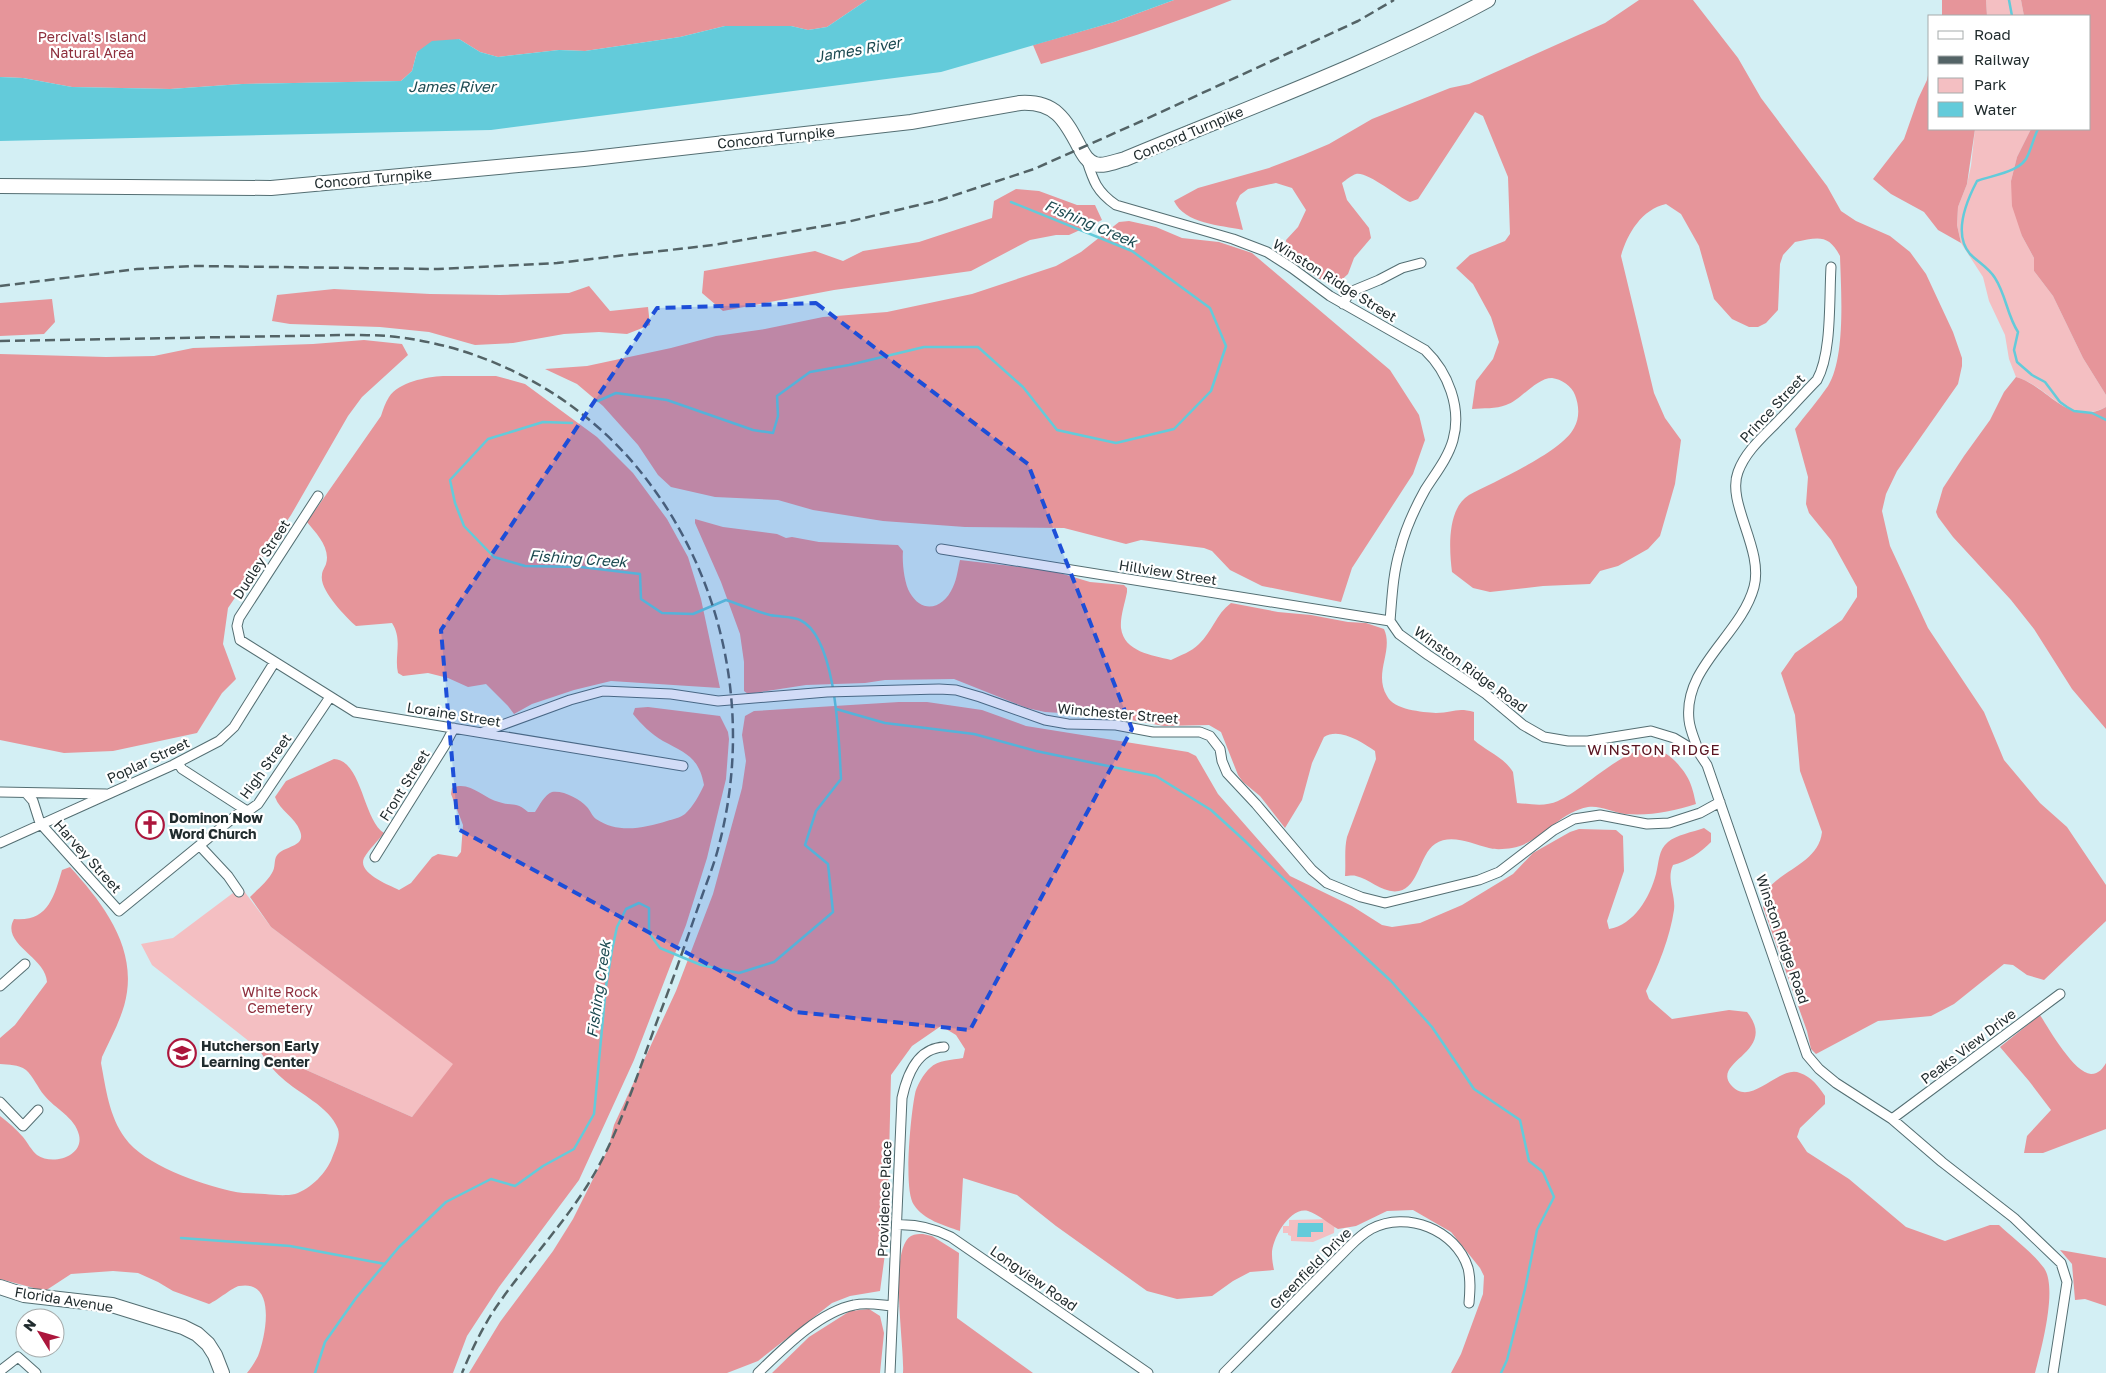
<svg xmlns="http://www.w3.org/2000/svg" width="2106" height="1373" font-family="'Golos Text',sans-serif">
<rect width="100%" height="100%" fill="#d3eff4"/>
<path fill="#f4bfc2" d="M1986 0H2021L2024 16H1987Z
M1975 129H2031L2017 157 2011 181 2022 236 2034 258V271L2053 296 2083 358 2106 395V407C2067 427 2049 386 2016 377L2009 359 2005 335 1989 301 1983 277 1961 243 1957 225 1958 207 1967 184 1971 166Z
M241 887 271 927 454 1064 412 1117 259 1049 152 965 141 944 173 938Z
M1335 1219 1334 1233 1313 1242 1291 1241V1236L1288 1235V1233H1283V1226H1289V1220Z"/>
<path fill="#e6959a" d="M0 0H867L827 27 808 30 791 26H725L680 37 585 51 559 50 498 57 480 52 459 39 417 52 412 71 401 81 242 84 170 89 72 87 23 78 0 77Z
M1174 0H1232C1169 25 1106 46 1041 64L1033 45 1114 22Z
M1639 0H1693L1738 58 1761 98 1827 186 1841 211 1856 221 1890 236 1910 252 1926 274 1953 332 1962 358V366L1958 384 1897 471 1886 494 1882 511 1890 546 1928 628 1984 712 2004 760 2040 803 2067 827 2106 885V921L2044 980 2027 975 2013 965 2004 964 1954 1004 1931 1016 1878 1021 1816 1054 1811 1049 1807 1031 1763 907C1764 902 1764 895 1766 891 1783 869 1819 862 1822 832L1800 771 1795 715 1781 673 1795 653 1842 620 1857 597V587L1831 540 1809 513 1806 504 1808 477 1795 429C1805 415 1818 401 1828 386 1846 357 1841 290 1840 256 1828 233 1817 238 1795 242L1783 255 1780 264 1778 310 1766 323 1758 327H1749L1732 319 1714 299 1699 246 1681 214 1666 204C1642 209 1627 234 1621 256L1654 393 1665 418 1681 440 1675 484 1660 536 1648 549 1618 566 1600 571 1590 584 1543 586 1490 592 1473 588 1452 572C1449 548 1447 509 1469 495 1494 482 1562 452 1574 428 1580 418 1579 405 1575 395 1572 386 1561 379 1552 378 1536 378 1520 401 1506 405 1496 409 1483 408 1472 409L1476 381 1493 359 1499 342 1491 317 1473 284 1456 268 1470 255 1505 241 1510 234 1508 177 1483 116 1475 112 1418 199 1410 202C1398 197 1367 171 1356 174 1352 175 1346 180 1342 183L1347 200 1369 228 1371 238 1354 258 1348 274 1335 286C1316 278 1287 263 1286 240L1298 227 1306 210 1292 188 1276 183 1248 189 1240 195 1236 203 1243 230C1220 225 1185 224 1174 201L1198 188 1269 168 1303 155 1329 144 1372 119 1450 88 1469 84 1605 23Z
M1942 0H1986L1987 16H1942Z
M2021 0H2106V395L2083 358 2053 296 2034 271V258L2022 236 2012 206 2011 181 2017 157 2031 129H2090V16H2024Z
M1930 66V129H1975L1967 184 1958 207 1957 225 1961 243 1938 230 1924 212 1891 194 1873 179 1904 139 1918 99 1927 80Z
M1016 189 1039 191 1077 205H1095L1102 220 1069 235H1056L1030 240 971 271 834 290 723 311 702 293 704 271 815 251 843 261 863 251 919 242 992 218 994 201Z
M1129 221 1156 227 1182 238 1219 242 1252 253 1390 370 1419 415 1425 440 1413 474 1352 568 1341 602 1262 586 1230 570 1212 551 1204 548 1141 540 1126 544 1064 528 965 527 883 521 813 510 778 500 715 497 671 487 658 475 638 445 603 406 577 384 545 369 587 366 671 348 716 336 765 329 823 317 887 312 972 294 1056 266 1081 252 1119 222Z
M589 286 610 311 648 307 650 325 627 334 599 332 564 334 513 343 475 345 429 332 380 327 290 324 272 321 277 295 334 289 430 294 500 295 569 293Z
M52 299 55 322 44 334 0 336V303Z
M364 340 402 344 408 355 362 397 348 416 291 515 228 608 223 644 236 679 222 693 197 733 113 751 64 753 0 740V354L106 357 154 356 193 348 313 344Z
M443 376H496L525 384 597 437 633 473 667 519 688 557 701 599 720 688 611 681 574 690 532 704 514 714 508 706 486 684 468 687 448 678 428 673 403 676 398 673C394 656 403 640 392 623L356 626C346 617 319 590 322 575 322 571 325 567 326 564 331 548 316 533 307 522L381 416C383 410 385 403 389 397 399 382 426 377 443 376Z
M2016 377C2048 386 2068 428 2106 407V729L2072 689 2034 629 2011 600 1953 537 1938 517 1936 512 1943 488 1964 456 1990 420 2004 392Z
M695 519 723 527 777 534 786 538 792 537 819 542 898 545 903 551C902 561 904 583 910 593 923 615 944 608 953 587 957 579 958 568 960 560L1053 571 1090 582 1124 585 1127 588V592C1125 603 1120 617 1121 628 1124 652 1152 655 1171 660 1181 655 1191 652 1199 644 1212 632 1216 614 1231 603L1278 612 1311 615 1348 622 1366 623 1384 629C1394 651 1373 673 1387 696 1394 710 1422 712 1436 713 1453 713 1456 707 1474 712V740C1486 751 1504 757 1513 772L1517 803C1531 804 1545 807 1558 801 1583 790 1627 746 1651 748 1660 749 1669 755 1675 761 1689 776 1692 784 1696 804 1673 811 1651 816 1626 814 1614 813 1600 805 1588 807 1559 812 1541 843 1512 848 1505 849 1496 850 1489 848 1472 844 1451 833 1435 844 1419 855 1419 887 1399 891 1383 894 1370 879 1356 876 1353 875 1348 876 1345 876 1346 862 1344 850 1347 837L1376 759 1375 751C1362 742 1339 727 1324 737L1312 763 1302 800 1285 828 1260 796 1243 782 1238 775 1221 732 1209 725 1164 726 1109 716 1045 712 1027 708 954 679 885 680 865 683 806 685 748 694 744 691V662L740 634 721 582 695 523Z
M899 702H927L982 710 1026 726 1188 752 1196 756 1218 794 1290 876 1352 906 1382 925 1392 927 1420 923 1462 905 1513 874 1533 853 1570 832 1579 829 1616 830 1623 836 1624 871 1607 921 1609 929C1634 925 1650 897 1656 874 1659 863 1658 850 1668 842 1676 835 1693 832 1704 828L1711 833V842C1701 852 1687 862 1673 865 1666 880 1676 895 1674 910 1670 937 1658 967 1646 991L1649 999 1672 1019 1729 1010 1747 1012C1779 1052 1711 1061 1731 1085 1751 1109 1779 1064 1800 1073 1812 1077 1818 1086 1825 1096V1104L1800 1128 1797 1137 1807 1152 1849 1179 1906 1227 1945 1241 1990 1225H1999C2013 1238 2033 1253 2044 1268 2058 1288 2041 1350 2035 1373H1451L1461 1354 1483 1294 1484 1276 1480 1268 1451 1232 1413 1210 1387 1211 1356 1226 1338 1229C1329 1224 1318 1214 1308 1211 1290 1206 1271 1240 1272 1255 1272 1260 1273 1265 1274 1270L1250 1272 1233 1281 1212 1296 1177 1299 1147 1291 1056 1226 1017 1195 963 1178 960 1231C943 1225 924 1220 914 1205 903 1190 911 1113 915 1094 916 1087 924 1073 930 1068 938 1060 952 1060 963 1058L965 1049 956 1035 941 1026 912 1046 891 1075 887 1239 880 1291 850 1296 832 1303 758 1361 727 1373H469L500 1322 553 1251 573 1219 608 1149 614 1125 676 991 713 894 742 788 746 761 742 735 745 716 754 711Z
M648 707 720 716 728 732 729 739 726 779 707 858 686 925 634 1060 579 1180 499 1287 467 1336 453 1373H247C251 1368 255 1362 258 1356 266 1336 277 1279 239 1286 233 1287 218 1300 209 1304L173 1291 158 1282 138 1273 113 1271 71 1274 45 1291 0 1279V1116C8 1122 16 1129 23 1137 27 1142 32 1151 37 1155 53 1166 84 1156 79 1135 75 1117 55 1109 44 1095 38 1088 33 1076 26 1070 18 1064 9 1065 0 1064V1038L15 1025 47 982C46 957 0 944 14 919 48 922 54 897 62 870L70 867C101 901 134 943 127 992 124 1015 111 1037 102 1057L101 1063C106 1089 109 1116 125 1138 144 1165 200 1184 231 1191 242 1194 254 1193 265 1194 275 1195 286 1196 295 1194 311 1189 327 1172 332 1158 335 1150 341 1138 338 1129 329 1106 299 1094 282 1078 273 1070 265 1060 259 1049L412 1117 453 1064 271 927 250 897C257 890 269 880 273 871 276 865 273 858 279 853 287 846 306 846 300 831 295 817 280 811 275 797L286 781 334 759C362 760 363 820 384 833 378 841 369 849 364 858 357 873 389 885 399 890L411 883 432 857 438 854 457 857 461 852 463 825 451 794 452 788C469 780 483 798 499 802 514 807 515 801 528 812H535C539 806 545 794 552 792 563 790 580 799 587 807 590 810 592 816 596 819 618 834 644 828 667 821 673 819 680 818 685 814 693 807 700 794 704 785 699 757 685 753 663 741 651 734 641 724 633 714L635 708Z
M2040 1015C2049 1029 2074 1073 2091 1074 2099 1074 2103 1068 2106 1063V1129L2043 1153H2024L2027 1136 2051 1110 2029 1081 2000 1047Z
M923 1234 932 1236 959 1253 957 1318 1033 1373H903C905 1348 888 1249 911 1236 915 1234 919 1234 923 1234Z
M2060 1250 2106 1258V1306L2085 1299 2075 1300 2072 1264Z
M869 1309 880 1316 884 1333 880 1373H772L809 1337 850 1311Z"/>
<path fill="#63cbda" d="M867 0H1174L1114 22 941 72 491 130 0 141V77L23 78 72 87 170 89 242 84 401 81 412 71 417 52 432 41 459 39 480 52 498 57 559 50 585 51 680 37 725 26H791L808 30 827 27Z
M1298 1223H1323V1232H1311V1237H1297Z"/>
<g fill="none" stroke-linecap="round" stroke-linejoin="round">
<path stroke="#63cbda" stroke-width="2.5" d="M2009 0 2012 16
M2038 129C2034 137 2032 146 2028 155 2022 172 1993 175 1977 181 1967 200 1952 233 1970 254 1978 262 1989 268 1995 278 2006 295 2007 315 2018 332L2014 350 2017 362 2032 375 2045 382 2060 402 2067 407 2074 411 2092 413 2106 420
M598 401 616 393 667 400 753 430 773 433 778 416 777 396 810 372 849 365 924 347H978L1023 387 1057 430 1116 443 1174 429 1211 391 1226 346 1210 308 1132 251 1011 202
M836 709 885 723 974 734 1036 751 1156 776 1211 810 1245 841 1338 932 1391 981 1432 1027 1474 1089 1520 1120 1529 1161 1543 1172 1554 1197 1537 1230 1525 1289 1507 1360 1501 1373
M181 1238 290 1246 385 1264
M315 1373 325 1342 356 1298 399 1247 446 1202 491 1179 515 1186 543 1166 574 1149 594 1114 606 986 612 950 617 927 626 909 639 903 649 908V933L660 948 701 965 739 973 774 962 833 912 828 864 805 845 816 811 841 779C839 743 837 637 800 620 792 616 779 617 770 615 755 611 741 605 726 600L693 614 662 613 641 599 640 574 581 567 525 566 494 557 464 526 455 503 450 480 488 439 543 422 572 423"/>
<defs>
<path id="street" d="M1086 158C1093 180 1096 191 1116 205L1233 239 1267 252 1292 268 1330 296 1425 350C1448 372 1462 408 1453 440 1448 458 1435 474 1425 490 1415 508 1405 530 1400 550 1393 573 1392 597 1390 621
M1343 304 1350 292 1379 280 1402 268 1421 263
M318 496 239 618 237 626 240 640 355 712 683 766
M941 549 1390 621
M1390 621 1399 634 1428 655 1486 694 1523 725 1544 737 1568 741H1588L1651 731 1674 738 1699 753 1707 765 1807 1055 1819 1069 1836 1083 1892 1119 1942 1162 2014 1218 2061 1263 2067 1282 2053 1373
M483 732 570 700 603 691 671 694 718 701 827 692 939 689 956 690 980 697 1045 720 1068 724 1116 725 1153 732H1200L1210 736 1220 749 1222 761 1227 773 1256 804 1312 870 1327 883 1361 897 1385 903 1479 880 1499 872 1554 830 1574 819 1600 815 1647 824 1669 823 1700 813 1720 802
M1699 753C1696 742 1690 731 1689 720 1683 667 1741 635 1754 587 1764 549 1726 503 1738 472 1746 450 1765 435 1780 419 1793 406 1804 393 1817 380 1832 353 1829 299 1831 267
M178 763 182 769 244 809
M0 792 106 794
M26 793 33 801 40 823 119 911 244 809 248 811 258 804 330 697
M0 843 173 765 219 741 234 727 274 663
M200 846 228 876 239 892
M375 857 445 745 454 728
M0 986 25 964
M0 1102 23 1126 38 1110
M1892 1119 2060 994
M897 1225C917 1224 933 1228 951 1237L1148 1373
M0 1371 18 1357 36 1373
M758 1373C783 1349 819 1312 854 1305 867 1302 880 1305 893 1306
M890 1373 902 1098C907 1075 917 1048 944 1047
M1224 1373 1350 1246C1356 1240 1364 1233 1371 1229 1407 1210 1456 1230 1468 1268 1471 1280 1470 1291 1469 1303"/>
<path id="secondary" d="M0 186 271 188 584 159 911 122 1020 103C1055 101 1065 119 1080 148 1084 155 1087 161 1095 164 1104 167 1116 161 1125 159 1247 108 1372 63 1488 0
M0 1287 24 1295 112 1305 183 1327 197 1334 208 1344 215 1355 222 1373"/>
</defs>
<use href="#street" stroke="#546e72" stroke-width="11"/>
<use href="#secondary" stroke="#546e72" stroke-width="16"/>
<use href="#street" stroke="#fff" stroke-width="9"/>
<use href="#secondary" stroke="#fff" stroke-width="14"/>
<path stroke="#536366" stroke-width="2.5" stroke-dasharray="10 5" stroke-linecap="butt" d="M0 286 137 269 194 266 438 269 557 263 713 245 847 222 940 200 1034 169 1144 120 1358 21 1394 0
M0 341 347 335C360 335 374 335 387 336 489 345 586 399 647 480 726 583 752 719 719 845 715 862 708 879 702 896 689 933 676 971 662 1008 639 1068 621 1132 587 1186 561 1227 527 1263 499 1303 484 1324 472 1349 462 1373"/>
</g>
<path fill="#1d4ed8" fill-opacity="0.2" stroke="#1d4ed8" stroke-width="4" stroke-dasharray="10 6" stroke-linejoin="round" d="M816 303 1028 464 1132 729 970 1030 796 1012 458 829 441 630 657 308Z"/>
<defs>
<symbol id="church-ring" viewBox="-11 -11 22 22"><circle r="9.5" fill="#fff" stroke="#ac163c" stroke-width="1.5"/><path d="M-1.2-6h2.4v3.5h3.3v2.4h-3.3V6h-2.4V-.1h-3.3v-2.4h3.3Z" fill="#ac163c"/></symbol>
<symbol id="school-ring" viewBox="-11 -11 22 22"><circle r="9.5" fill="#fff" stroke="#ac163c" stroke-width="1.5"/><path d="M0-5L7-2L0 1L-7-2ZM-4 1L0 2.5L4 1V4Q0 6-4 4Z" fill="#ac163c"/></symbol>
</defs>
<g fill-rule="evenodd">
<use href="#church-ring" x="134" y="809" width="32" height="32"/>
<use href="#school-ring" x="166" y="1037" width="32" height="32"/>
</g>
<g text-anchor="middle" dominant-baseline="central" stroke-width="4.5" stroke-linejoin="round" paint-order="stroke">
<g font-size="14" fill="#8e2f3d" stroke="#fff">
<text x="92" y="36">Percival's Island<tspan x="92" dy="16">Natural Area</tspan></text>
<text x="280" y="991">White Rock<tspan x="280" dy="16">Cemetery</tspan></text>
</g>
<g font-size="14" fill="#212c2e" stroke="#fff">
<text transform="translate(1188 133) rotate(-23)">Concord Turnpike</text>
<text transform="translate(776 137) rotate(-6)">Concord Turnpike</text>
<text transform="translate(373 178) rotate(-5)">Concord Turnpike</text>
<text transform="translate(1335 280) rotate(32)">Winston Ridge Street</text>
<text transform="translate(1772 408) rotate(-47)">Prince Street</text>
<text transform="translate(261 559) rotate(-57)">Dudley Street</text>
<text transform="translate(1168 572) rotate(9)">Hillview Street</text>
<text transform="translate(1471 669) rotate(36)">Winston Ridge Road</text>
<text transform="translate(1118 713) rotate(5)">Winchester Street</text>
<text transform="translate(454 714) rotate(9)">Loraine Street</text>
<text transform="translate(148 760) rotate(-25)">Poplar Street</text>
<text transform="translate(265 766) rotate(-54)">High Street</text>
<text transform="translate(404 785) rotate(-58)">Front Street</text>
<text transform="translate(88 856) rotate(48)">Harvey Street</text>
<text transform="translate(1783 939) rotate(71)">Winston Ridge Road</text>
<text transform="translate(1968 1046) rotate(-37)">Peaks View Drive</text>
<text transform="translate(884 1199) rotate(-88)">Providence Place</text>
<text transform="translate(1310 1268) rotate(-45)">Greenfield Drive</text>
<text transform="translate(1034 1278) rotate(35)">Longview Road</text>
<text transform="translate(64 1299) rotate(9)">Florida Avenue</text>
</g>
<g font-size="14" font-weight="bold" fill="#212c2e" stroke="#fff" text-anchor="start">
<text x="169" y="817">Dominon Now<tspan x="169" dy="16">Word Church</tspan></text>
<text x="201" y="1045">Hutcherson Early<tspan x="201" dy="16">Learning Center</tspan></text>
</g>
<g font-size="15" font-style="italic" fill="#1c4a51" stroke="#fff">
<text transform="translate(858 49) rotate(-10)">James River</text>
<text x="452" y="86">James River</text>
<text transform="translate(1091 223) rotate(23)">Fishing Creek</text>
<text transform="translate(578 558) rotate(4)">Fishing Creek</text>
<text transform="translate(598 989) rotate(-82)">Fishing Creek</text>
</g>
<g font-size="15" letter-spacing="1" fill="#5a1521" stroke="#fff">
<text x="1654" y="749">WINSTON RIDGE</text>
</g>
</g>
<rect x="1928" y="15" width="162" height="115" fill="#ffffff" stroke="#a6abab"/>
<rect x="1938" y="31" width="25" height="8" fill="#ffffff" stroke="#a6abab"/>
<text x="1974" y="40" font-size="15" fill="#212c2e">Road</text>
<rect x="1938" y="56" width="25" height="8" fill="#536366" stroke="#a6abab"/>
<text x="1974" y="65" font-size="15" fill="#212c2e">Railway</text>
<rect x="1938" y="78" width="25" height="15" fill="#f4bfc2" stroke="#a6abab"/>
<text x="1974" y="90" font-size="15" fill="#212c2e">Park</text>
<rect x="1938" y="102" width="25" height="15" fill="#63cbda" stroke="#a6abab"/>
<text x="1974" y="115" font-size="15" fill="#212c2e">Water</text>
<g transform="translate(40 1333) rotate(307)"><circle r="24" fill="#ffffff" stroke="#a6abab"/>
<path d="M0-4L9 19L0 12L-9 19Z" fill="#ac163c"/>
<text y="-8" font-size="14" font-weight="bold" text-anchor="middle" fill="#212c2e">N</text>
</g>
</svg>
